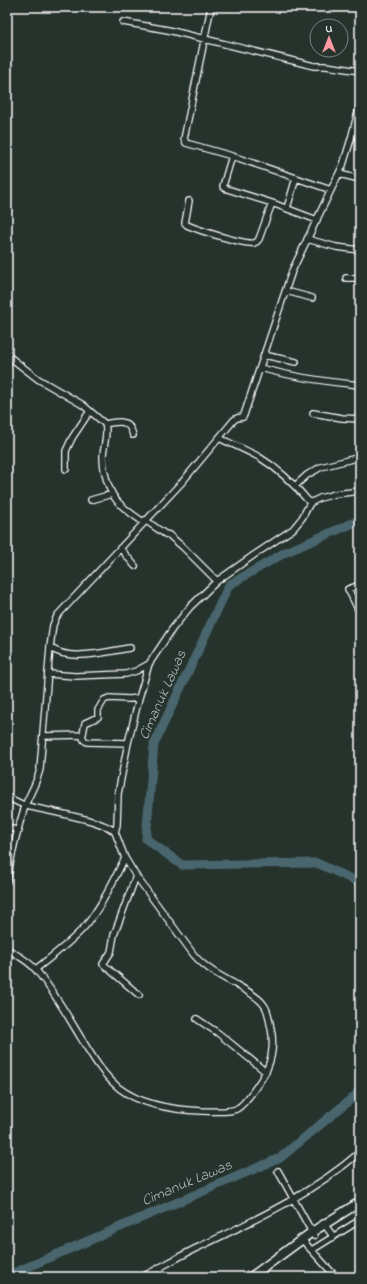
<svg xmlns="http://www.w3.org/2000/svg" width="367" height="1284" font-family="'Indie Flower',sans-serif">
<rect width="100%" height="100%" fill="#26332d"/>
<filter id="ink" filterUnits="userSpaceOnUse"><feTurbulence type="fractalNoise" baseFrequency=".025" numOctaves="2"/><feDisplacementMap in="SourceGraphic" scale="8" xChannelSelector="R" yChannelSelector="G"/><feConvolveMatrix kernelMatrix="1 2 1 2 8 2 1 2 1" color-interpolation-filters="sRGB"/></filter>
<g filter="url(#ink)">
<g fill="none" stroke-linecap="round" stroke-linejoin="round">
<path stroke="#48666e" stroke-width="9" d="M360 520 284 553 229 585 154 744 146 839 182 865 317 863 360 883
M7 1276 280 1158 356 1095 360 1088"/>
<defs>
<path id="minor" d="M211 7 184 139 186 143 232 156 331 190
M123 22 168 30 314 66H326L360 71
M232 156 223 186 224 188 272 203 317 220
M339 174 360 179
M189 201 185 223 187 225C198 230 245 245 254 243 258 242 257 241 259 239L272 203
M287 208 296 178
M307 239 336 247 360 250
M346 278H360
M286 291 312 298
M7 355 38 379 83 405 105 424C108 433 104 445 103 455 103 461 103 467 105 473 110 500 122 507 143 522
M264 355 296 362
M260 368C293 377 326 382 360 385
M313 413 342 418 360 419
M105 424C119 421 129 419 133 435
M219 438C232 444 246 450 259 457 279 469 296 486 310 503
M66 469V451L72 438 90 411
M295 486 307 475 321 467 360 457
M91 500 112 494
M145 520 165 534 169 535 184 548 217 581
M120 548 135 566
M360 585 348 589 360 613
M50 647C68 663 109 651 130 648
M49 674 75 676 126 674 136 671 149 664
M82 735 84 740 87 742 128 743
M43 736 82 735 83 734 85 723 98 717V710L104 700 109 698 129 699 139 698
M7 797C14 800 20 804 27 806 47 811 103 820 115 832L125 858 136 876 194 955C205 968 220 976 235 984 245 990 258 996 264 1005 269 1011 269 1021 271 1028 274 1043 273 1055 267 1069 263 1078 246 1103 238 1108 231 1113 211 1111 202 1111 176 1110 141 1105 119 1088 102 1074 92 1056 81 1038 67 1015 53 990 36 970 29 961 17 955 7 949
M7 827 19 831
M115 832 117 825 118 794 128 743 139 698 149 664 173 628 190 607 217 581 254 555 293 529 302 518 310 503 320 498 335 494 360 491
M136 876 114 935 111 952 103 964 139 995
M7 881C11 857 17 830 25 806 30 793 37 783 40 769L50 647 53 625 57 616 183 481 234 420 237 418 243 417 244 415 292 271 343 165 351 139 360 104
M36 969C53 955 73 941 87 924 103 904 113 881 125 858
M197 1019 218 1033 266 1072
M278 1171 314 1236
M327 1228 333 1236
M305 1243 336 1277
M312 1250 360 1220
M160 1267 163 1277
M142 1277C162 1267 181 1255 201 1246 257 1219 313 1193 360 1152"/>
<path id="secondary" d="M251 1277 312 1232 360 1202"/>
</defs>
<use href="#minor" stroke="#fff" stroke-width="8"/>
<use href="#secondary" stroke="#fff" stroke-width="11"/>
<use href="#minor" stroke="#26332d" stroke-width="5.5"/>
<use href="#secondary" stroke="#26332d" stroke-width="8"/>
</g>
</g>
<g text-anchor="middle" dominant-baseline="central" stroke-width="4" stroke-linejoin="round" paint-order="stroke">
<g font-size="15" font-style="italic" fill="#adbabe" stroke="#26332d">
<text transform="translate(163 695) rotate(-66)">Cimanuk Lawas</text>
<text transform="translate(187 1183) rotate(-23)">Cimanuk Lawas</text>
</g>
</g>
<rect width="367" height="1284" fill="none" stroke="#26332d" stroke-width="24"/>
<rect x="12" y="12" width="343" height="1260" fill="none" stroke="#fff" stroke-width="1.5" filter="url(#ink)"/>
<g transform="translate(329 38)"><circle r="19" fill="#26332d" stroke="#7d8581"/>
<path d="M0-3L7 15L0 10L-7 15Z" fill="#ff9aa2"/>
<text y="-6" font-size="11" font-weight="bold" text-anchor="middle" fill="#ffffff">U</text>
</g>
</svg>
